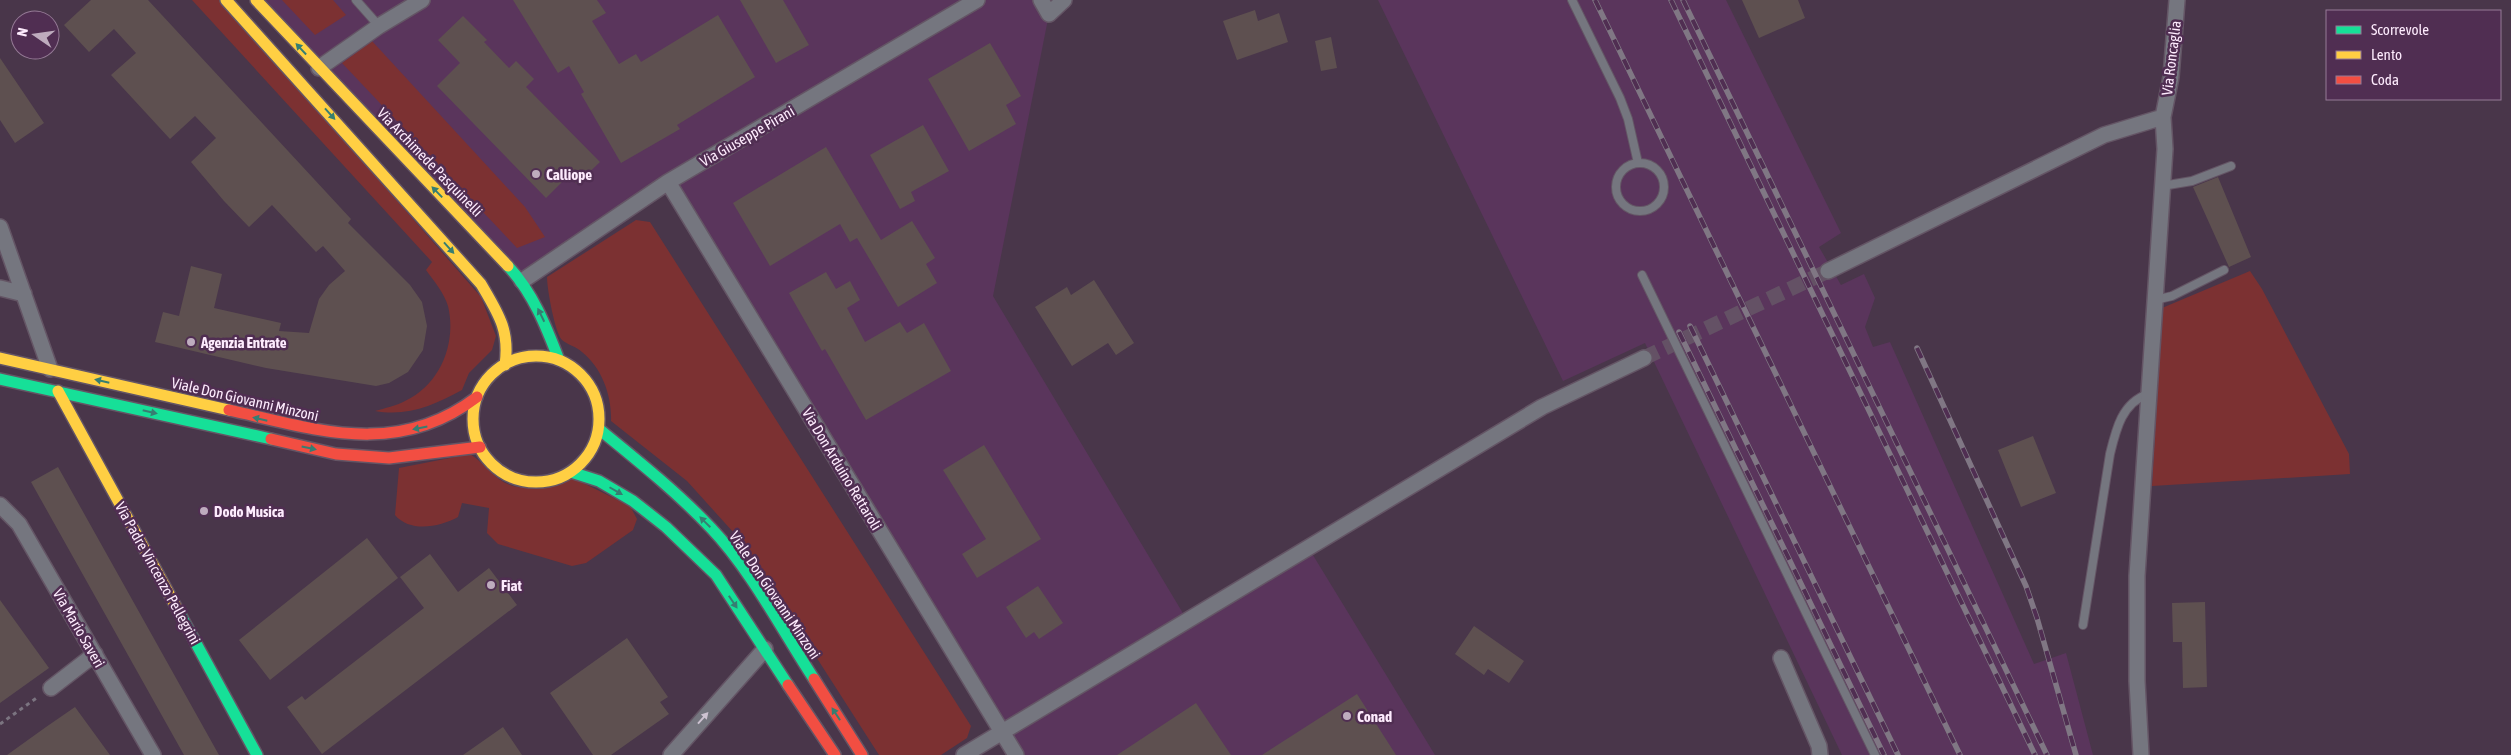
<svg xmlns="http://www.w3.org/2000/svg" width="2511" height="755" font-family="'Asap Condensed',sans-serif">
<rect width="100%" height="100%" fill="#49364a"/>
<path fill="#5a355c" d="M257 0H1064L1049 14 993 296 1187 620 1308 547 1435 755H1016L668 182 522 281Z
M1378 0H1726L1841 233 1819 247 1841 285 1864 274 1875 298 1865 327 1873 347 1890 342 2034 664 2066 653 2093 755H1842L1645 343 1563 381Z"/>
<path fill="#7c3132" d="M192 0H222L481 297 496 336 492 350 469 373 462 390C434 405 408 417 375 411 385 408 396 406 405 401 440 385 457 343 448 306 444 293 434 281 426 270L432 262Z
M282 0H333L346 15 315 35Z
M372 41 525 207 545 237 517 248 342 63Z
M636 220 650 222 971 726 967 738 941 755H879L743 543 687 481 611 421C612 396 602 368 582 352 577 347 568 345 562 340 555 333 547 289 547 277Z
M2250 271 2262 289 2349 454 2350 474 2152 486 2162 308Z
M470 454C481 461 489 471 499 479 520 495 552 486 573 478L630 506 637 519 633 530 586 563 572 566 498 544 487 533 489 508 462 503 458 517C440 527 410 533 395 515L399 468Z"/>
<path fill="#5e5050" d="M91 0H148L351 219 348 223 410 285 422 302 427 326 423 350 408 372 389 383 376 386 266 368 155 342 163 312 179 316 191 266 222 274 214 308 281 323 279 331 309 333 319 299 329 285 345 271 323 246 316 252 272 205 249 227 224 201 191 162 216 138 195 116 170 139 111 75 136 53 114 29 89 52 64 25Z
M513 0H597L606 13 592 21 619 64 636 54 641 62 718 15 755 77 677 125 680 129 621 163 581 94 584 92 569 66 558 73Z
M740 0H783L809 45 776 63Z
M1742 0H1798L1805 18 1759 38Z
M1255 10 1258 21 1279 13 1288 42 1237 60 1223 21Z
M463 16 487 40 484 42 509 68 516 61 534 79 526 87 600 162 577 184 568 176 546 198 437 86 460 63 438 40Z
M1331 37 1337 68 1321 71 1315 41Z
M990 43 1021 96 1006 105 1016 124 969 151 928 79Z
M0 58 44 123 15 143 0 120Z
M923 125 949 171 911 192 915 201 900 209 870 155Z
M826 147 881 240 912 221 935 258 926 264 937 283 898 307 857 238 850 242 840 224 770 266 733 203Z
M2218 177 2251 257 2229 267 2193 187Z
M826 272 836 289 850 281 860 300 847 308 865 342 900 322 907 333 924 323 951 371 866 420 825 349 822 351 789 293Z
M1094 280 1134 343 1116 355 1108 343 1072 366 1035 307 1067 287 1071 295Z
M2033 436 2056 493 2021 507 1998 450Z
M984 445 1041 539 977 578 962 554 986 539 943 470Z
M58 467 219 755H184L31 482Z
M367 538 398 578 270 680 239 640Z
M430 554 458 592 489 568 517 605 322 754 287 707 302 696 305 700 424 608 400 577Z
M1038 586 1063 623 1039 639 1034 632 1026 638 1006 607Z
M0 600 49 668 0 703Z
M2205 602 2207 687 2183 688 2182 642H2173L2172 603Z
M1474 626 1524 661 1509 683 1488 669 1484 675 1455 654Z
M627 638 668 697 660 702 669 714 611 755H593L550 693Z
M1357 694 1396 755H1262Z
M1196 703 1231 755H1117Z
M75 707 110 755H7L46 727Z
M503 727 522 755H463Z"/>
<g fill="none" stroke-linecap="round" stroke-linejoin="round">
<path stroke="#645165" stroke-width="15" stroke-dasharray="15 8" stroke-linecap="butt" d="M1644 358 1828 271"/>
<defs>
<path id="lane" d="M356 0 379 26
M1572 0 1620 98 1628 119 1638 163
M1616 187a24 24 0 1 1 48 0a24 24 0 1 1-48 0Z
M2162 186 2192 181 2231 166
M1642 275 1875 755
M2155 300 2172 296 2224 270
M2083 625 2110 454C2116 429 2122 403 2148 394"/>
<path id="street" d="M1041 0 1049 14 1064 0
M319 68 379 26 422 0
M668 182 1016 755
M0 227 50 369
M1828 271 2104 135 2163 117
M522 281 668 182 977 0
M0 288 24 294
M0 505 19 524 153 755
M1781 658 1819 746 1820 755
M51 688 95 654
M671 755 765 649
M964 755 1542 407 1644 358
M2141 755 2137 681V576L2165 149 2163 117 2171 77 2177 0"/>
<path id="fast" d="M508 266C533 293 546 326 559 360
M0 379 271 439
M599 429C637 460 677 492 711 528 751 570 782 630 814 679
M571 472 599 481 633 501 666 527 716 575 788 685
M180 614 257 755"/>
<path id="slow" d="M226 0 481 284C498 313 510 330 505 365
M256 0 508 266
M473 419a63 63 0 1 1 126 0a63 63 0 1 1-126 0Z
M0 358 229 410
M58 391 180 614"/>
<path id="jam" d="M229 410C318 430 397 458 477 397
M271 439 336 454 389 458 480 447
M814 679 862 755
M788 685 835 755"/>
</defs>
<use href="#lane" stroke="#645565" stroke-width="10"/>
<use href="#street" stroke="#645565" stroke-width="18"/>
<use href="#fast" stroke="#645565" stroke-width="14"/>
<use href="#slow" stroke="#645565" stroke-width="14"/>
<use href="#jam" stroke="#645565" stroke-width="14"/>
<path stroke="#7b7480" stroke-width="3" stroke-dasharray="4 4" stroke-linecap="butt" d="M0 724 38 697"/>
<use href="#lane" stroke="#75767f" stroke-width="8"/>
<use href="#street" stroke="#75767f" stroke-width="15"/>
<use href="#fast" stroke="#16e098" stroke-width="11"/>
<use href="#slow" stroke="#ffcf43" stroke-width="11"/>
<use href="#jam" stroke="#f24e42" stroke-width="11"/>
<defs>
<path id="rail" d="M1595 0 1960 755
M1671 0 2035 755
M1683 0 2047 755
M1690 326 1898 755
M1679 332 1884 755
M1917 348 2026 586 2037 618 2076 755"/>
</defs>
<use href="#rail" stroke="#807784" stroke-width="5.5"/>
<use href="#rail" stroke="#502e52" stroke-width="4" stroke-dasharray="11" stroke-linecap="butt"/>
</g>
<defs><path id="oneway-solid" d="M-6-.8H1V-3.2L6.5 0L1 3.2V.8H-6Z" transform="scale(1.25)"/></defs>
<g fill="#367e72">
<use href="#oneway-solid" transform="translate(301 49) rotate(-133)"/>
<use href="#oneway-solid" transform="translate(330 114) rotate(48)"/>
<use href="#oneway-solid" transform="translate(437 192) rotate(-134)"/>
<use href="#oneway-solid" transform="translate(449 248) rotate(48)"/>
<use href="#oneway-solid" transform="translate(541 315) rotate(-116)"/>
<use href="#oneway-solid" transform="translate(102 381) rotate(-167)"/>
<use href="#oneway-solid" transform="translate(150 412) rotate(13)"/>
<use href="#oneway-solid" transform="translate(260 419) rotate(-167)"/>
<use href="#oneway-solid" transform="translate(420 428) rotate(169)"/>
<use href="#oneway-solid" transform="translate(309 448) rotate(12)"/>
<use href="#oneway-solid" transform="translate(616 491) rotate(30)"/>
<use href="#oneway-solid" transform="translate(705 522) rotate(-135)"/>
<use href="#oneway-solid" transform="translate(733 602) rotate(56)"/>
<use href="#oneway-solid" transform="translate(836 714) rotate(-123)"/>
</g>
<use fill="#cdc2d1" href="#oneway-solid" transform="translate(703 718) rotate(-48)"/>
<g fill="#beacbe" stroke="#502e52" stroke-width="2">
<circle cx="536" cy="174" r="5"/>
<circle cx="191" cy="342" r="5"/>
<circle cx="204" cy="511" r="5"/>
<circle cx="491" cy="585" r="5"/>
<circle cx="1347" cy="716" r="5"/>
</g>
<g text-anchor="middle" dominant-baseline="central" stroke-width="5" stroke-linejoin="round" paint-order="stroke">
<g font-size="15" fill="#fdebfd" stroke="#502e52">
<text transform="translate(2171 58) rotate(-83)">Via Roncaglia</text>
<text transform="translate(747 136) rotate(-30)">Via Giuseppe Pirani</text>
<text transform="translate(430 162) rotate(46)">Via Archimede Pasquinelli</text>
<text transform="translate(245 399) rotate(13)">Viale Don Giovanni Minzoni</text>
<text transform="translate(842 469) rotate(59)">Via Don Arduino Rettaroli</text>
<text transform="translate(158 573) rotate(61)">Via Padre Vincenzo Pellegrini</text>
<text transform="translate(775 595) rotate(56)">Viale Don Giovanni Minzoni</text>
<text transform="translate(79 628) rotate(60)">Via Mario Saveri</text>
</g>
<g font-size="15" font-weight="bold" fill="#fdebfd" stroke="#502e52" text-anchor="start">
<text x="546" y="174">Calliope</text>
<text x="201" y="342">Agenzia Entrate</text>
<text x="214" y="511">Dodo Musica</text>
<text x="501" y="585">Fiat</text>
<text x="1357" y="716">Conad</text>
</g>
</g>
<rect x="2326" y="10" width="175" height="90" fill="#502e52" stroke="#957a96"/>
<rect x="2336" y="26" width="25" height="8" fill="#16e098" stroke="#957a96"/>
<text x="2371" y="35" font-size="15" fill="#fdebfd">Scorrevole</text>
<rect x="2336" y="51" width="25" height="8" fill="#ffcf43" stroke="#957a96"/>
<text x="2371" y="60" font-size="15" fill="#fdebfd">Lento</text>
<rect x="2336" y="76" width="25" height="8" fill="#f24e42" stroke="#957a96"/>
<text x="2371" y="85" font-size="15" fill="#fdebfd">Coda</text>
<g transform="translate(35 35) rotate(283)"><circle r="24" fill="#502e52" stroke="#957a96"/>
<path d="M0-4L9 19L0 12L-9 19Z" fill="#beacbe"/>
<text y="-8" font-size="14" font-weight="bold" text-anchor="middle" fill="#fdebfd">N</text>
</g>
</svg>
